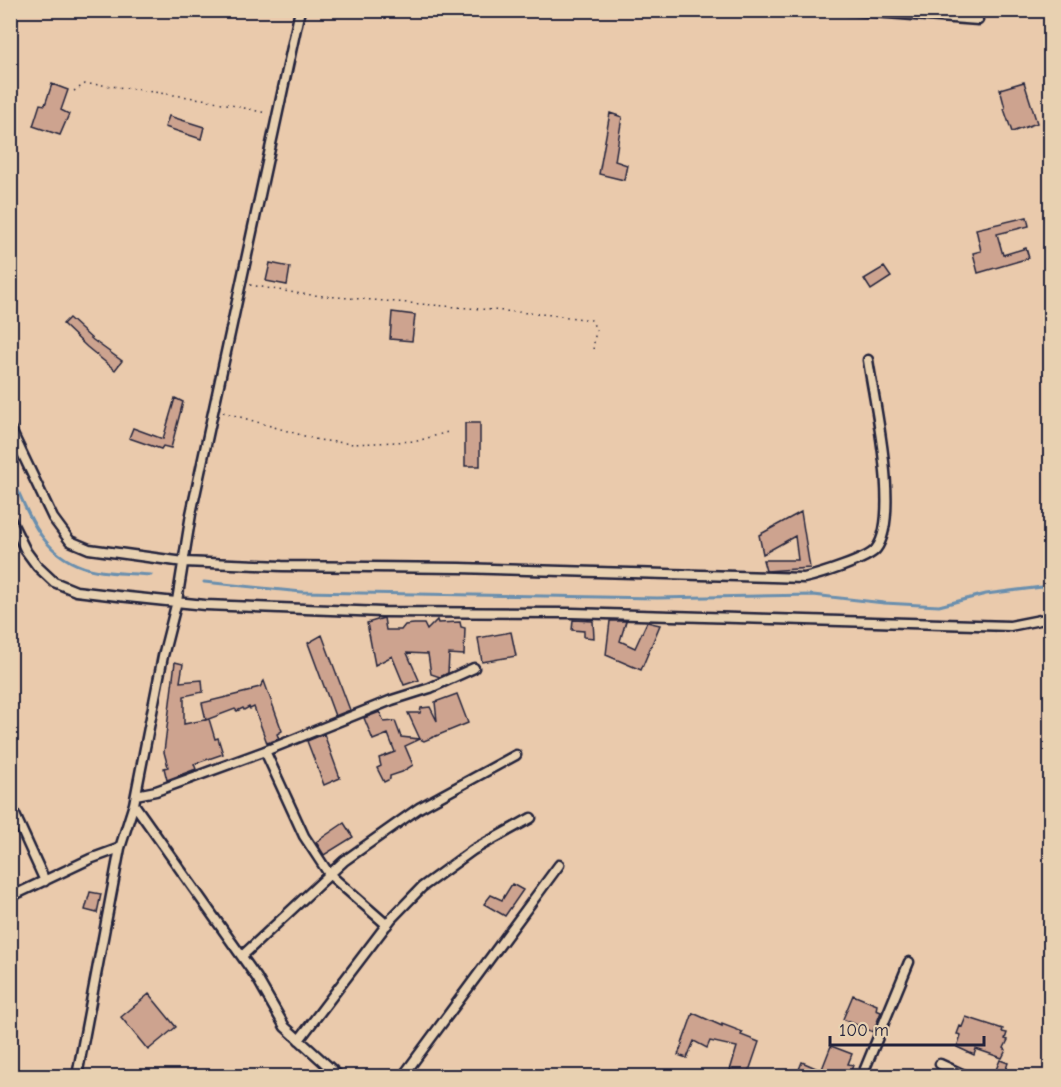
<svg xmlns="http://www.w3.org/2000/svg" width="1061" height="1087" font-family="'Comic Neue',sans-serif">
<rect width="100%" height="100%" fill="#eacaac"/>
<filter id="ink" filterUnits="userSpaceOnUse"><feTurbulence type="fractalNoise" baseFrequency=".0167" numOctaves="2"/><feDisplacementMap in="SourceGraphic" scale="12" xChannelSelector="R" yChannelSelector="G"/><feConvolveMatrix kernelMatrix="1 2 1 2 8 2 1 2 1" color-interpolation-filters="sRGB"/></filter>
<g filter="url(#ink)">
<g fill="none" stroke-linecap="round" stroke-linejoin="round">
<path stroke="#6a8fae" stroke-width="3" d="M10 473C29 514 41 557 90 569 109 574 131 573 151 575
M204 582 302 592 657 598 813 595 884 603 939 606 986 594 1050 586"/>
</g>
<path fill="#cda38f" stroke="#22223b" stroke-width="1.5" d="M1024 82 1037 123 1012 132 1004 109 1005 108 1000 89Z
M52 84 68 90 61 110 69 114 60 135 33 126 40 104 45 105Z
M610 113 622 117 615 161 627 165 624 180 599 174Z
M169 116 204 127 201 139 165 127Z
M1027 217 1029 226 997 234 1003 255 1026 248 1029 258 978 273 973 253 981 251 976 229Z
M270 263 290 267 287 285 266 281Z
M884 267 891 277 871 290 864 279Z
M392 312 415 315 412 341 390 339Z
M69 318 93 340 122 361 115 370 87 347 63 324Z
M175 398 183 402 171 448 163 446 161 449 129 438 133 428 163 439Z
M465 423H480V466H465Z
M801 512 810 568 766 571 763 560H798L795 536 763 554 759 535Z
M384 618 386 630H401L405 625 414 624H424L427 630 437 620 438 623 460 622 461 627 465 628 464 655 449 654 448 673 440 677 431 674 428 654 407 653 419 680 404 685 392 656 375 665 367 623Z
M573 620 593 621 594 638 584 637V631L572 630Z
M610 621H626L620 641 635 648 647 622 660 625 641 670 606 655Z
M511 632 516 656 482 662 478 638Z
M322 635 350 710 335 716 308 643Z
M175 662 183 664 180 682 202 680 203 692 184 696V724L209 719 215 739 218 738 223 754 194 764 196 769 167 780 164 768 168 767 164 752Z
M264 681 282 731 277 734 279 739 267 743 254 707 250 709 249 707 244 710 243 708 237 711 235 709 206 720 202 703 251 691 252 689 260 687Z
M457 694 468 723 424 741 420 739 405 746 413 765 402 772 390 776V779L384 782 377 768 381 766 379 758 395 752 388 734 373 740 364 718 380 712 384 722 395 721 401 737 420 739 408 713H420L421 708 430 707 437 721 435 702Z
M324 734 340 778 324 785 307 741Z
M344 823 353 837 324 855 316 842Z
M512 884 523 890 505 916 484 904 491 895 502 900Z
M90 892 101 894 97 913 85 910Z
M149 994 176 1027 148 1050 121 1017Z
M853 995 877 1005 876 1010 881 1012 873 1032 843 1019Z
M693 1013 722 1026V1024L743 1032 741 1035 759 1042 747 1077H728L737 1047 710 1041 707 1048 694 1041 687 1058 678 1055Z
M966 1017 1003 1029 1002 1032 1007 1033 1005 1039 1008 1040 1004 1048 1006 1050 1002 1058 976 1049 974 1055 957 1047 961 1035 957 1034 960 1026 962 1027Z
M831 1046 852 1054 848 1064 853 1065 849 1077H842L822 1069Z
M1000 1060 1008 1063 1003 1077H993Z
M802 1062 818 1069 815 1077H796Z"/>
<g fill="none" stroke-linecap="round" stroke-linejoin="round">
<defs>
<path id="street" d="M848 10 978 20
M10 428 53 518 70 541 89 549 184 562 282 566 460 568 804 578C818 575 869 559 876 549 901 517 874 401 868 360
M10 519 26 551 37 566 54 582 76 591 118 596 205 605 382 612 572 613 1010 626 1050 618
M265 751 304 836 329 874 387 925
M136 795 156 791 265 751 392 700 430 688 474 668
M10 804 45 881
M134 804 257 978 285 1027 339 1076
M10 897 90 859 120 848
M242 956 344 861 419 808 516 755
M299 1040 391 919 422 887 473 850 531 818
M940 1064 966 1076
M77 1076 120 848 134 804 163 656 177 601 191 514 300 10
M403 1076 559 865
M862 1076 909 962"/>
</defs>
<use href="#street" stroke="#22223b" stroke-width="13"/>
<path stroke="#22223b" stroke-width="1.5" stroke-dasharray="1.5 4.5" stroke-linecap="butt" d="M74 91 85 84 104 85 209 100 266 113
M250 285 301 294 552 315 591 320 596 329 593 350
M223 412 318 440 354 444 417 441 448 432"/>
<use href="#street" stroke="#e8d1b1" stroke-width="8"/>
</g>
</g>
<rect width="1061" height="1087" fill="none" stroke="#e8d1b1" stroke-width="36"/>
<rect x="18" y="18" width="1025" height="1051" fill="none" stroke="#22223b" stroke-width="2" filter="url(#ink)"/>
<path d="M830 1036v9h154v-9" fill="none" stroke="#22223b" stroke-width="3"/>
<text x="839" y="1036" font-size="18" fill="#22223b" stroke="#e8d1b1" stroke-width="4.5" paint-order="stroke">100 m</text>
</svg>
